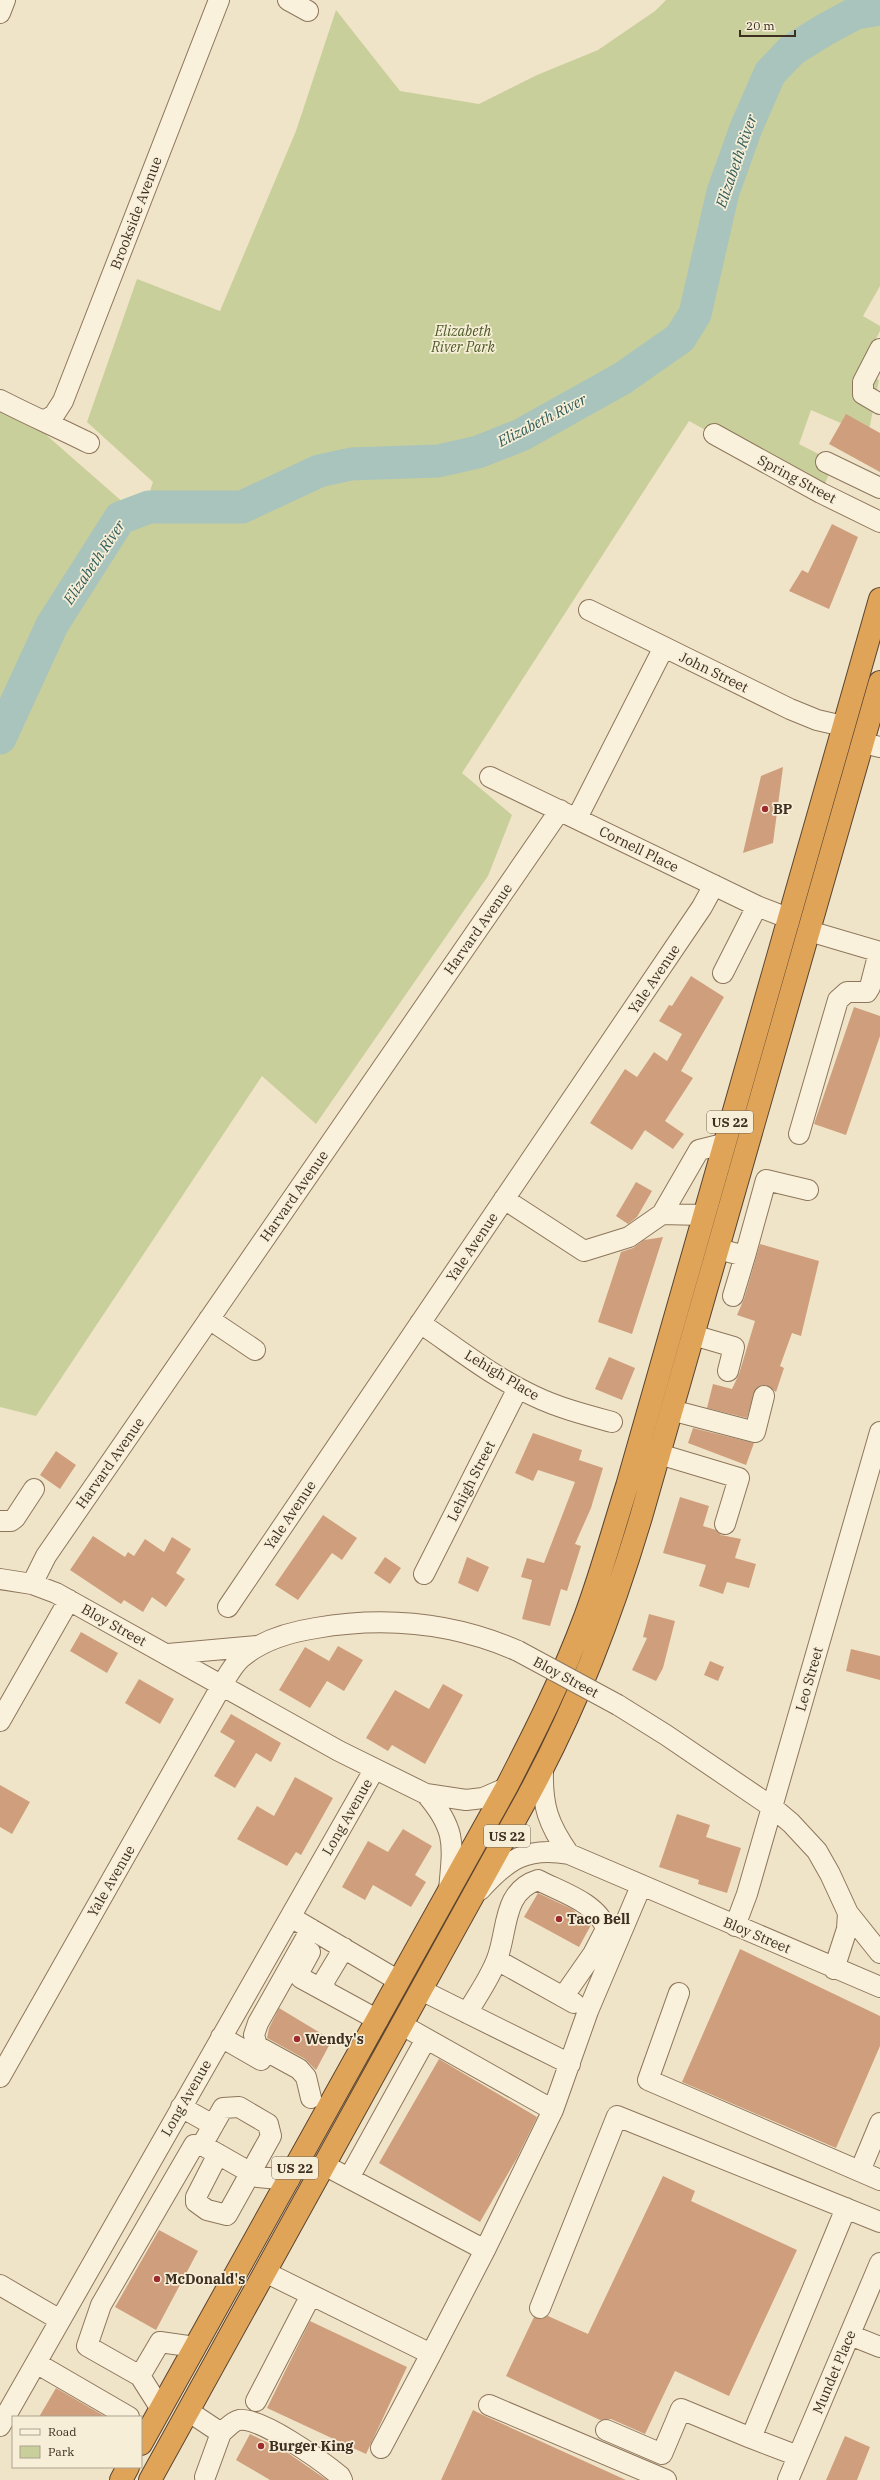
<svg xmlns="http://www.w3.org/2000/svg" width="880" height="2480" font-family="'IBM Plex Serif',serif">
<rect width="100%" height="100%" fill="#f0e4c8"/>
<path fill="#c9cf9b" d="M666 0H880V286L863 316 880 326V331L860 371 879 380 868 435 811 410 799 444 834 462 821 493 689 421 462 773 512 815 488 876 316 1124 262 1076 36 1416 0 1407V411L44 433 141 518 153 482 87 422 137 279 220 311 296 131 336 10 400 91 479 104 537 75 598 50 655 11Z"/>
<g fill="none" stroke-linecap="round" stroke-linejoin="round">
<path stroke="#a9c4bc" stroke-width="33" d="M0 738 52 625 120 518 149 507H242L319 471 351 464 438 461 478 452 521 435 623 378 680 338 695 314 723 192 746 128 770 73 792 50 826 29 856 13 880 9"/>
</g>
<path fill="#cf9f7d" d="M846 414 880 433V472L829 444Z
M832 524 858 537 829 609 789 591 802 570 808 573Z
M783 767 773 843 743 853 761 776Z
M691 976 724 997 681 1071 693 1078 665 1121 684 1134 673 1149 645 1130 632 1150 590 1123 625 1069 637 1077 654 1052 667 1061 682 1034 659 1021 669 1005 672 1006Z
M854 1007 880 1016V1036L846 1135 814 1124Z
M636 1182 652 1191 637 1217 628 1224 616 1216Z
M663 1237 632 1334 598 1322 621 1252 633 1248 644 1240Z
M760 1244 819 1261 801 1336 792 1333 780 1366 784 1368 776 1392 766 1385 756 1388 747 1418 707 1408 713 1384 732 1389 739 1374 755 1321 737 1315 744 1299Z
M609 1357 635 1368 622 1400 595 1389Z
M693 1428 754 1443 746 1465 688 1443Z
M533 1433 582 1450 579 1460 603 1468 591 1508 575 1544 581 1546 567 1591 561 1589 550 1626 522 1619 532 1580 521 1577 527 1558 544 1563 575 1482 538 1470 533 1481 515 1473Z
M56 1451 76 1465 60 1489 40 1475Z
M680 1497 709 1506 703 1526 716 1530 721 1535 741 1539 735 1558 756 1564 749 1588 727 1582 723 1594 699 1586 706 1565 663 1553Z
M323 1515 357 1538 342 1560 332 1553 298 1600 275 1585Z
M93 1536 125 1557 128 1552 134 1556 145 1539 164 1552 172 1537 191 1549 176 1573 185 1579 166 1607 152 1597 143 1612 124 1600 121 1604 70 1570Z
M385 1557 401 1568 390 1584 374 1573Z
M467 1557 489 1567 478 1592 458 1583Z
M649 1614 675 1621 663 1668 656 1681 632 1670 647 1638 643 1637Z
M81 1632 118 1653 107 1673 70 1651Z
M338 1646 363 1660 344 1691 327 1681 310 1708 279 1690 305 1647 329 1661Z
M851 1649 880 1656V1680L846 1671Z
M710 1661 724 1667 718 1681 704 1675Z
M139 1679 174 1699 160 1724 125 1703Z
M443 1684 463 1695 425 1764 392 1745 388 1751 366 1738 395 1690 429 1709Z
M231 1714 281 1743 271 1762 256 1753 235 1788 214 1776 235 1741 220 1732Z
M295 1777 333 1798 301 1855 296 1852 287 1866 237 1839 257 1806 274 1816Z
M0 1785 30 1802 12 1834 0 1827Z
M677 1814 710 1825 706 1837 741 1848 727 1893 698 1884 699 1880 659 1867Z
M403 1829 432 1846 415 1875 426 1882 411 1907 373 1885 365 1900 342 1887 368 1841 388 1852Z
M538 1893 572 1909 591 1925 579 1947 524 1917Z
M740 1949 880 2016V2046L836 2148 682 2082Z
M279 2008 332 2040 316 2070 305 2059 267 2038 269 2028Z
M439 2059 537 2117 517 2158 480 2222 379 2163Z
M663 2176 695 2191 691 2201 797 2250 729 2396 675 2371 645 2434 611 2419 600 2420 506 2376 534 2317 541 2319 548 2316 588 2334Z
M159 2230 198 2251 156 2330 115 2307Z
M310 2321 407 2367 366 2454 267 2408Z
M56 2388 106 2417H39Z
M473 2410 485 2416 626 2480H441Z
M250 2434 285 2451 327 2480H270L236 2460Z
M845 2436 870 2447 857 2480H826Z"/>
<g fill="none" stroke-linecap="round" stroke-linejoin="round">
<defs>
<path id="minor" d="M288 0 308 11
M0 13 5 0
M880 349 863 382V394L880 404
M0 400C29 415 59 428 89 443
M45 420 54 415 63 401 219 0
M714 434 821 493 880 522
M826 462 880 488
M589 610 790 709 817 720 843 726
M863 743 880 747
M490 777 757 906 788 918
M577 818 664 647
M809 931 880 952
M723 973 757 906
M799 1134 838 1000 847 992H867L870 987 879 952
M504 1199 584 1251 629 1237 662 1214 699 1150 723 1144
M662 1214 703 1215
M718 1249 745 1256 766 1180 808 1190
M733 1296 745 1256
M209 1319 255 1350
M420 1323C457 1348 493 1377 534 1396 559 1408 586 1415 612 1422
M693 1335 734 1347 728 1371
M671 1410 755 1432 764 1396
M659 1454 739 1478 725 1524
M0 1521H11L15 1518 34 1489
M424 1574 518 1388
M0 1579 32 1584 56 1593 339 1751 426 1794 466 1800 483 1798 506 1788
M32 1584 46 1556 560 810
M228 1607 702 907 714 885
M168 1654 257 1646
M618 1705 666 1735 772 1807 791 1823 817 1851 830 1874 848 1913 880 1953
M0 1721 69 1600
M543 1770C542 1806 548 1824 569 1854
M426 1794C457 1830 453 1845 449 1890
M480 1890C507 1860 527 1846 569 1854L880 1987
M299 1922 399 1981
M735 1926 747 1894 880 1432
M310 1952 298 1974 301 1978 378 2020
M497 1960 574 2003
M834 1969 847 1929 848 1913
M421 1990 570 2064
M327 1992 323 1983 344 1948
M679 1993 648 2080 880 2180
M467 2013C477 1996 490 1978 497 1959 508 1931 502 1891 538 1880 561 1892 598 1903 606 1929L593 1954 563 1997
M402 2025 553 2110 588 2011 641 1886
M221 2037 261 2060
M0 2077 222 1685C228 1675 233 1665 241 1658 262 1640 290 1632 316 1628 386 1616 454 1623 518 1651
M311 2098 306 2077 299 2069 257 2046 254 2035 258 2023 311 1929
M181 2107 213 2125
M202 2145 223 2108 239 2107 268 2124 271 2136 227 2215 207 2210 196 2202V2197L218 2154
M324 2165 485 2250 553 2110
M860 2171 880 2123
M349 2178 426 2039
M265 2272 431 2354 381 2448
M0 2285 60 2320
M540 2308 617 2116 880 2222
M850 2335 880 2347
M431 2354 485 2250
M36 2363 129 2417
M140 2376 87 2346 101 2305 194 2145H202L258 2177 289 2180
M256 2401 311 2295
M489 2405 666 2480
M161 2409 140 2376 160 2342 195 2347
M188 2411 221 2433 205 2477
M0 2426 374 1770
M606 2430 662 2454 681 2409 751 2438
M221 2433C226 2429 233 2421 239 2420 261 2417 322 2461 340 2476L342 2480
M798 2456 751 2438 846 2208
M788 2480 880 2263"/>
<path id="highway" d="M141 2444 506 1788C535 1732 563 1676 585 1617 601 1574 613 1530 627 1486L880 599
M121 2480 128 2467
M150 2480 527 1798C577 1706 611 1617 641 1517L880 682"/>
</defs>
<use href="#minor" stroke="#8d765c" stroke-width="22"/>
<use href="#highway" stroke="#5b4430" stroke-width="24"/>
<use href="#minor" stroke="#faf1dc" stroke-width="20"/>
<use href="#highway" stroke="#e0a458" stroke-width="22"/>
<defs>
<path id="minor-bridge" d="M518 1651 618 1705"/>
</defs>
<use href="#minor-bridge" stroke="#8d765c" stroke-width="22" stroke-linecap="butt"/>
<use href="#minor-bridge" stroke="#faf1dc" stroke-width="20"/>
</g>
<g fill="#9e2a2b" stroke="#f7eed8" stroke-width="1.5">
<circle cx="765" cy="809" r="4"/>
<circle cx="559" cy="1919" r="4"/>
<circle cx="297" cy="2039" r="4"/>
<circle cx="157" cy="2279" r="4"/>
<circle cx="261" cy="2446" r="4"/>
</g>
<g text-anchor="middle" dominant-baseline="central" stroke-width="3.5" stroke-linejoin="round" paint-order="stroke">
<g fill="#f7eed8" stroke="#756857" stroke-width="1">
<rect x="707" y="1111" width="46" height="22" rx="3"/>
<rect x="484" y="1825" width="46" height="22" rx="3"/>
<rect x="272" y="2157" width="46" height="22" rx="3"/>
</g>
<g font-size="13" font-weight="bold" fill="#3d2e20">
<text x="730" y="1122">US 22</text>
<text x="507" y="1836">US 22</text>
<text x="295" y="2168">US 22</text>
</g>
<g font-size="14" fill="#3d2e20" stroke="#f7eed8">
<text transform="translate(136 213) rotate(-69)">Brookside Avenue</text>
<text transform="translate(797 479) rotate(28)">Spring Street</text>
<text transform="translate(714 672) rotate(26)">John Street</text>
<text transform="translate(639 849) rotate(26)">Cornell Place</text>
<text transform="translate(478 929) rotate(-55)">Harvard Avenue</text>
<text transform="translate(654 979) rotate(-56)">Yale Avenue</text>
<text transform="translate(294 1196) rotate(-55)">Harvard Avenue</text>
<text transform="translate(472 1247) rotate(-56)">Yale Avenue</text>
<text transform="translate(502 1375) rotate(31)">Lehigh Place</text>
<text transform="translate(110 1463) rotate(-55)">Harvard Avenue</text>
<text transform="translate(471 1481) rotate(-63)">Lehigh Street</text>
<text transform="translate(290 1515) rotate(-56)">Yale Avenue</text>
<text transform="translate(114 1625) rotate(29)">Bloy Street</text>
<text transform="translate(566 1677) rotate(28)">Bloy Street</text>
<text transform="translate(809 1679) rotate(-74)">Leo Street</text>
<text transform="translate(347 1817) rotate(-60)">Long Avenue</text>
<text transform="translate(111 1881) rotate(-60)">Yale Avenue</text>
<text transform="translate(757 1935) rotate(23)">Bloy Street</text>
<text transform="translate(186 2098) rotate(-60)">Long Avenue</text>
<text transform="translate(834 2372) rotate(-67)">Mundet Place</text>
</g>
<g font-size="14" font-style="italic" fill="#4d5a26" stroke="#f7eed8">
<text x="463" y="331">Elizabeth<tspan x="463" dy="16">River Park</tspan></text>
</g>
<g font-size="14" font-weight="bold" fill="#3d2e20" stroke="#f7eed8" text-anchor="start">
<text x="773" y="809">BP</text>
<text x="567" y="1919">Taco Bell</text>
<text x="305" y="2039">Wendy's</text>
<text x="165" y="2279">McDonald's</text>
<text x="269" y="2446">Burger King</text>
</g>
<g font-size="15" font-style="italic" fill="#2f5d5a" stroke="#f7eed8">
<text transform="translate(736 161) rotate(-71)">Elizabeth River</text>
<text transform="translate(542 420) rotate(-27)">Elizabeth River</text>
<text transform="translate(94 562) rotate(-56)">Elizabeth River</text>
</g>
</g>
<rect x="12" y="2416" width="130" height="52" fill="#f7eed8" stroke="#ada18e"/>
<rect x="20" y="2429" width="20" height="6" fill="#faf1dc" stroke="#ada18e"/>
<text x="48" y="2436" font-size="12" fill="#3d2e20">Road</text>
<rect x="20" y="2446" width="20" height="12" fill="#c9cf9b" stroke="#ada18e"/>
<text x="48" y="2456" font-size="12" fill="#3d2e20">Park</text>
<path d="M740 30v6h55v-6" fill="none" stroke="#3d2e20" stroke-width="2"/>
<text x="746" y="30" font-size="12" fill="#3d2e20" stroke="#f7eed8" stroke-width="3" paint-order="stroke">20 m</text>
</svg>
